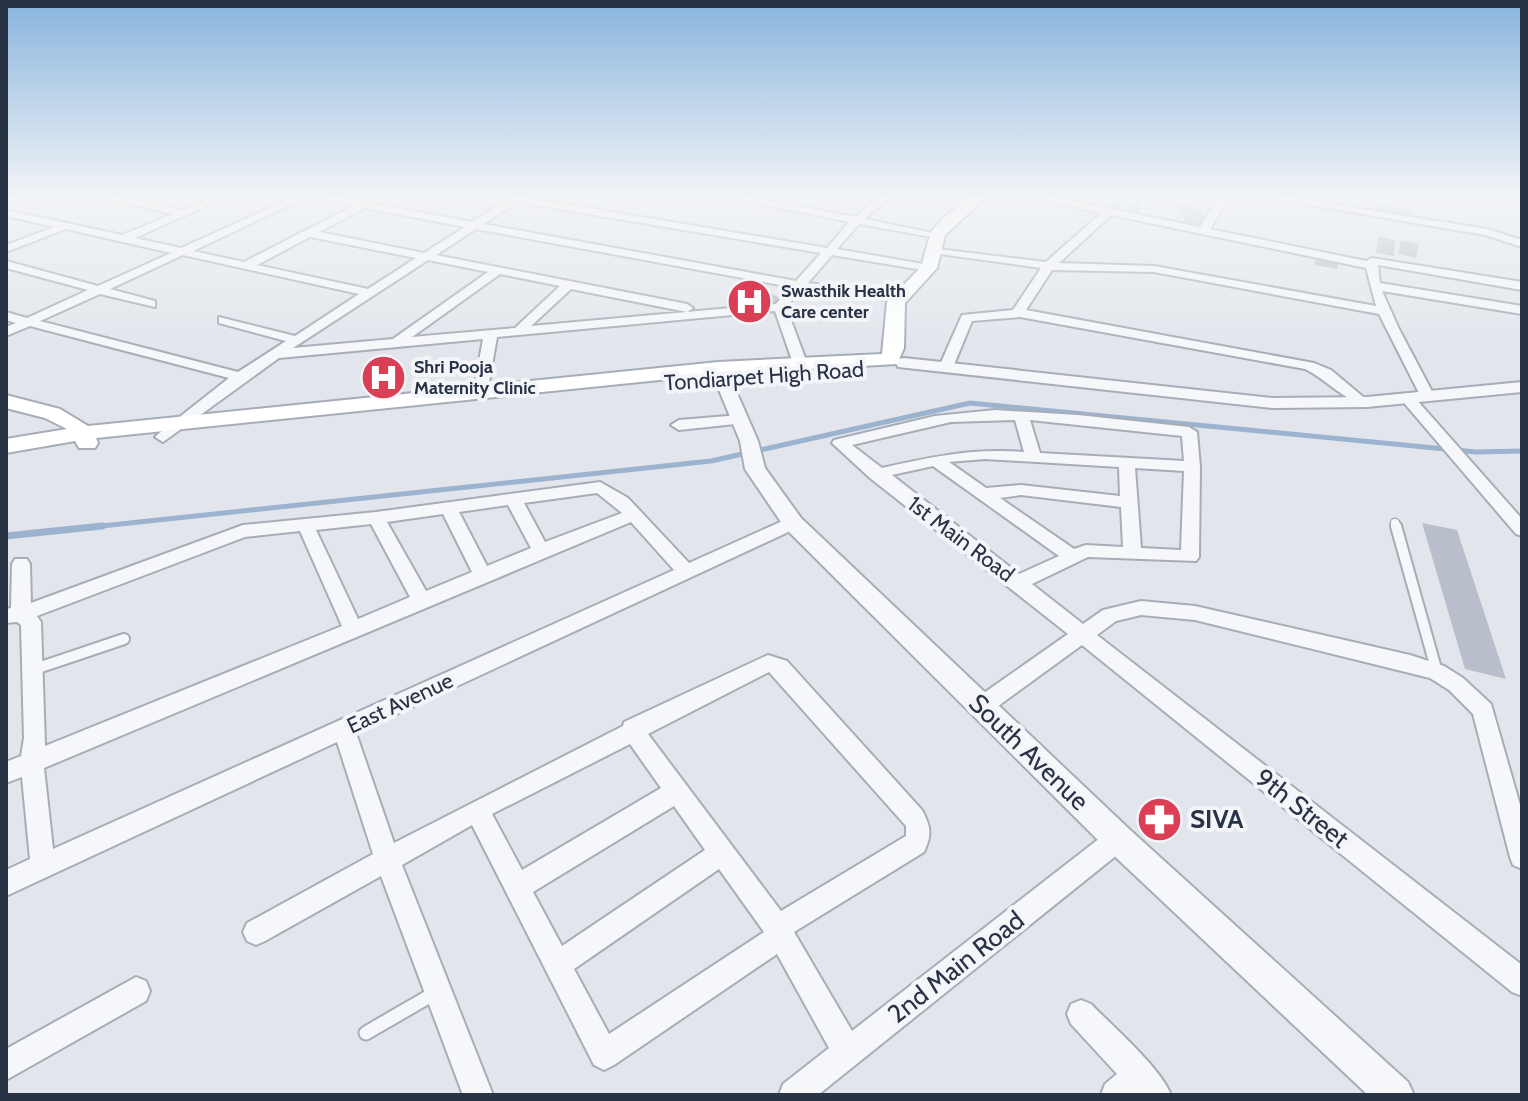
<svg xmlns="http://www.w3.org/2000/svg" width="1528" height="1101" font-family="Cabin,sans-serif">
<rect width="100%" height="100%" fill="#e2e6ec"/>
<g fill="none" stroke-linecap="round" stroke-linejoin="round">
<path stroke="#9bb3ce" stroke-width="5" d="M83 528 711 461 970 403 1476 452 1522 451"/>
<path stroke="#9bb3ce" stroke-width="7" d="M6 536 102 526"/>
</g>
<path fill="#b9bfca" d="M1119 197H1131L1117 214 1107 212Z
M1134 200 1143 202 1139 213 1135 217 1121 214Z
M1177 202 1205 212 1202 216 1205 217 1197 227 1181 223 1186 217 1180 215 1184 211 1176 209Z
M1374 204 1411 209 1414 215 1376 210Z
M1378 236 1395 240 1394 256 1376 253Z
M1401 240 1419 244 1416 258 1398 254Z
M1316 257 1339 261 1337 269 1314 265Z
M762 293 783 297 778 303 766 301 764 305 727 308 735 294 758 298Z
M393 371 392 380 369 383 370 374Z
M1422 523 1457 530 1506 679 1465 669Z"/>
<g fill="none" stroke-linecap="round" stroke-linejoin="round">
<defs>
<path id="service-far2" d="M1395 523 1396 528"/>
<path id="service-far1" d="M1396 526 1437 672
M32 670 124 639"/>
<path id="service" d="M366 1033 435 993"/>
<path id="minor" d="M24 197 23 199 6 205V198Z
M99 197H119L182 210 212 197H226L135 238 181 248 294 197H307L193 251 244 262 353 206 315 197H337L472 222 506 200 499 197H523L827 248 849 222 725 197H747L855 217 879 197H890L865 219 942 235 937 238 859 224 837 249 929 265 935 268 929 271 832 255 808 283 904 294 910 298 904 302 802 289 786 307 807 363 805 366H795L793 363 775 311 497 337 487 394 480 398 473 394 483 339 279 358 163 442 155 437 158 434 229 378 30 326 6 336V327L16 323 6 320V312L27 318 88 290 6 268V261L98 286 171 253 66 229 6 252V245L54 227 6 216V210L122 235 173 214ZM517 202 821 253 796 281 484 224ZM365 208 465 227 424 253 319 232ZM476 229 791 287 776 304 531 326 571 289 687 312 693 308 687 304 436 255ZM310 237 416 258 368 289 257 265ZM183 255 359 294 295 336 219 317V323L286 341 238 372 40 321 100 294 155 307V301L110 289ZM428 260 488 272 393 339 293 348ZM500 274 560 286 515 328 412 337Z
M1032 197H1052L1200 227 1219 197H1229L1210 229 1366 261 1372 258 1522 282V290L1378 265 1380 283 1522 306V314L1382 291 1399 329 1435 397 1428 401 1421 397 1379 314 1154 272 1052 270 1026 310 1314 363 1331 370 1368 401 1366 404C1351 406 1323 377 1305 369L1020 317 972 321 953 367 951 370H941L939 367 962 315 1013 310 1041 268 933 253 927 250 929 248 1046 262 1101 213ZM1111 215 1366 268 1376 306 1154 266 1059 263Z
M1263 197H1287L1487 229 1522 240V247L1485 235Z
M1410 397 1415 398 1522 519V536L1516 534 1405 404V398Z
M995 410 1078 415 1189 427 1197 432 1200 467 1199 557 1196 561 1088 557 1032 584 1083 624 1103 610 1141 601 1195 606 1410 655 1444 666 1463 678 1491 704 1522 812V869L1513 865 1510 857 1473 714 1449 690 1430 678 1195 620 1141 615 1116 621 1097 635 1522 965V996L1512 992 1082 645 990 712 982 715 974 712 971 706 974 700 1068 634 870 478 832 443 834 440 935 416ZM1015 420 1024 452C973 448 930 457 882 468L852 445 951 422ZM1030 420 1182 436 1184 461 1040 453ZM985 459 1119 467 1120 496 1021 485 986 488 949 462ZM933 466 1059 556 1019 574 892 475ZM1135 468 1184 471 1181 550 1141 548ZM1021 495 1121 507 1123 547 1086 545 1074 549 1000 498Z
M740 415 748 420 745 423 679 430 671 425 679 420Z
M600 482 628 498 689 563 787 519H799L802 523 799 527 356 733 394 843 623 726 624 722 768 655 787 661 922 810C931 827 932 835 924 852L794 932 852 1031 1109 831 1118 827 1127 831 1130 839 1127 847 818 1095H779L783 1084 829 1048 777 954 614 1065 604 1070 594 1065 472 825 402 865 493 1095H463L381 876 265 941 256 945 247 941 243 932 247 923 373 854 337 742 6 896V870L30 859 22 777 6 783V762L21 756 24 738 21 625 17 622 6 623V609L11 608 12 564 15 559H27L30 564 31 603 243 525 376 512ZM597 493 622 513 545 542 524 503ZM508 505 531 548 487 566 459 512ZM443 514 472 572 426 591 387 522ZM631 522 674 570 53 849 44 768ZM371 524 410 597 358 619 316 530ZM300 531 342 626 45 746 41 622 37 616 245 537ZM769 672 906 826V836L781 911 648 734ZM630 744 661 788 522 870 492 814ZM674 806 705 850 562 946 533 892ZM719 869 764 932 609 1034 574 969Z
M136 977 146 981 150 991 146 1001 6 1080V1049Z
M1081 1000 1091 1004C1113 1027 1160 1067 1171 1095H1101L1105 1084 1117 1074 1071 1024 1067 1014 1071 1004Z"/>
<path id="tertiary" d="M904 358 1273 398 1367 397 1522 382V392L1367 407 1273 408 898 367 896 363 898 359Z
M718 363 726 368 758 441 765 468 801 518 1129 829 1408 1082 1414 1095H1368L1107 849 785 528 745 469 740 441 710 368Z"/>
<path id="secondary" d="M970 197H986L945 235 937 268 905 303 904 348 897 364 718 374 96 438 98 443 95 448H79L75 441 6 453V439L67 429 45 418 6 408V395L60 409 88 426 718 362 882 354 887 302 921 267 931 232 943 218Z"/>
</defs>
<use href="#service-far2" stroke="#a7adb7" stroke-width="11"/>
<use href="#service-far1" stroke="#a7adb7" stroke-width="14"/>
<use href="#service" stroke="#a7adb7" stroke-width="17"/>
<use href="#minor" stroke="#a7adb7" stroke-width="4"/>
<use href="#tertiary" stroke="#a7adb7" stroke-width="4"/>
<use href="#secondary" stroke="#a7adb7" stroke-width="4"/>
<use href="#service-far2" stroke="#f6f7fa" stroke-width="8"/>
<use href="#service-far1" stroke="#f6f7fa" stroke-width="10"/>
<use href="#service" stroke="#f6f7fa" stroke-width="13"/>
<use href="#minor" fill="#f6f7fa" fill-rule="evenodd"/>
<use href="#tertiary" fill="#f6f7fa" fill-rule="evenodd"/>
<use href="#secondary" fill="#fff" fill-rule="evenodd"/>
</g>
<linearGradient id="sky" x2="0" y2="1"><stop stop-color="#89b4de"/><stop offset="0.56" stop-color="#f2f4f6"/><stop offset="1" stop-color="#f2f4f6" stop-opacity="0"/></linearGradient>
<rect width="1528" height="351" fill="url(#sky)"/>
<defs>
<symbol id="hospital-disc" viewBox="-11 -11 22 22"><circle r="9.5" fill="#da3f55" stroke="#f3f5f9"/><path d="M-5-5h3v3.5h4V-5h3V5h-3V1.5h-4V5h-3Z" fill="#fff"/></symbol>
<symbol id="pharmacy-disc" viewBox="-11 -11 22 22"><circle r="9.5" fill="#da3f55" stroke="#f3f5f9"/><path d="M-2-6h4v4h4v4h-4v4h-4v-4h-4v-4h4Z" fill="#fff"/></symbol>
</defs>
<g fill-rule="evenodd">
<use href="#hospital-disc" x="724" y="276" width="51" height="51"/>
<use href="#hospital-disc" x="358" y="352" width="51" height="51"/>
<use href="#pharmacy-disc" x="1134" y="794" width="51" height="51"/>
</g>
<g text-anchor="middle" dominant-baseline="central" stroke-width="8" stroke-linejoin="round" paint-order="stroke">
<g font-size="18" font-weight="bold" fill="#293346" stroke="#f3f5f9" text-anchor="start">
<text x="781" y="291">Swasthik Health<tspan x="781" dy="21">Care center</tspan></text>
<text x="414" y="367">Shri Pooja<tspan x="414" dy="21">Maternity Clinic</tspan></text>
</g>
<g font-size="22" fill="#293346" stroke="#f3f5f9">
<text transform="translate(764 376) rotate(-4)">Tondiarpet High Road</text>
<text transform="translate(961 539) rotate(37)">1st Main Road</text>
<text transform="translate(400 703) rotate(-25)">East Avenue</text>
</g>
<g font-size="26" fill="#293346" stroke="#f3f5f9">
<text transform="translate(1029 752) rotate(44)">South Avenue</text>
<text transform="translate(1302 808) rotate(38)">9th Street</text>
<text transform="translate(956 967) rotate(-38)">2nd Main Road</text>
</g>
<g font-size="26" font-weight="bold" fill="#293346" stroke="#f3f5f9" text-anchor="start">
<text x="1190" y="819">SIVA</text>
</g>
</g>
<rect width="1528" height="1101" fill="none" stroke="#293346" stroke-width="16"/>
</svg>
